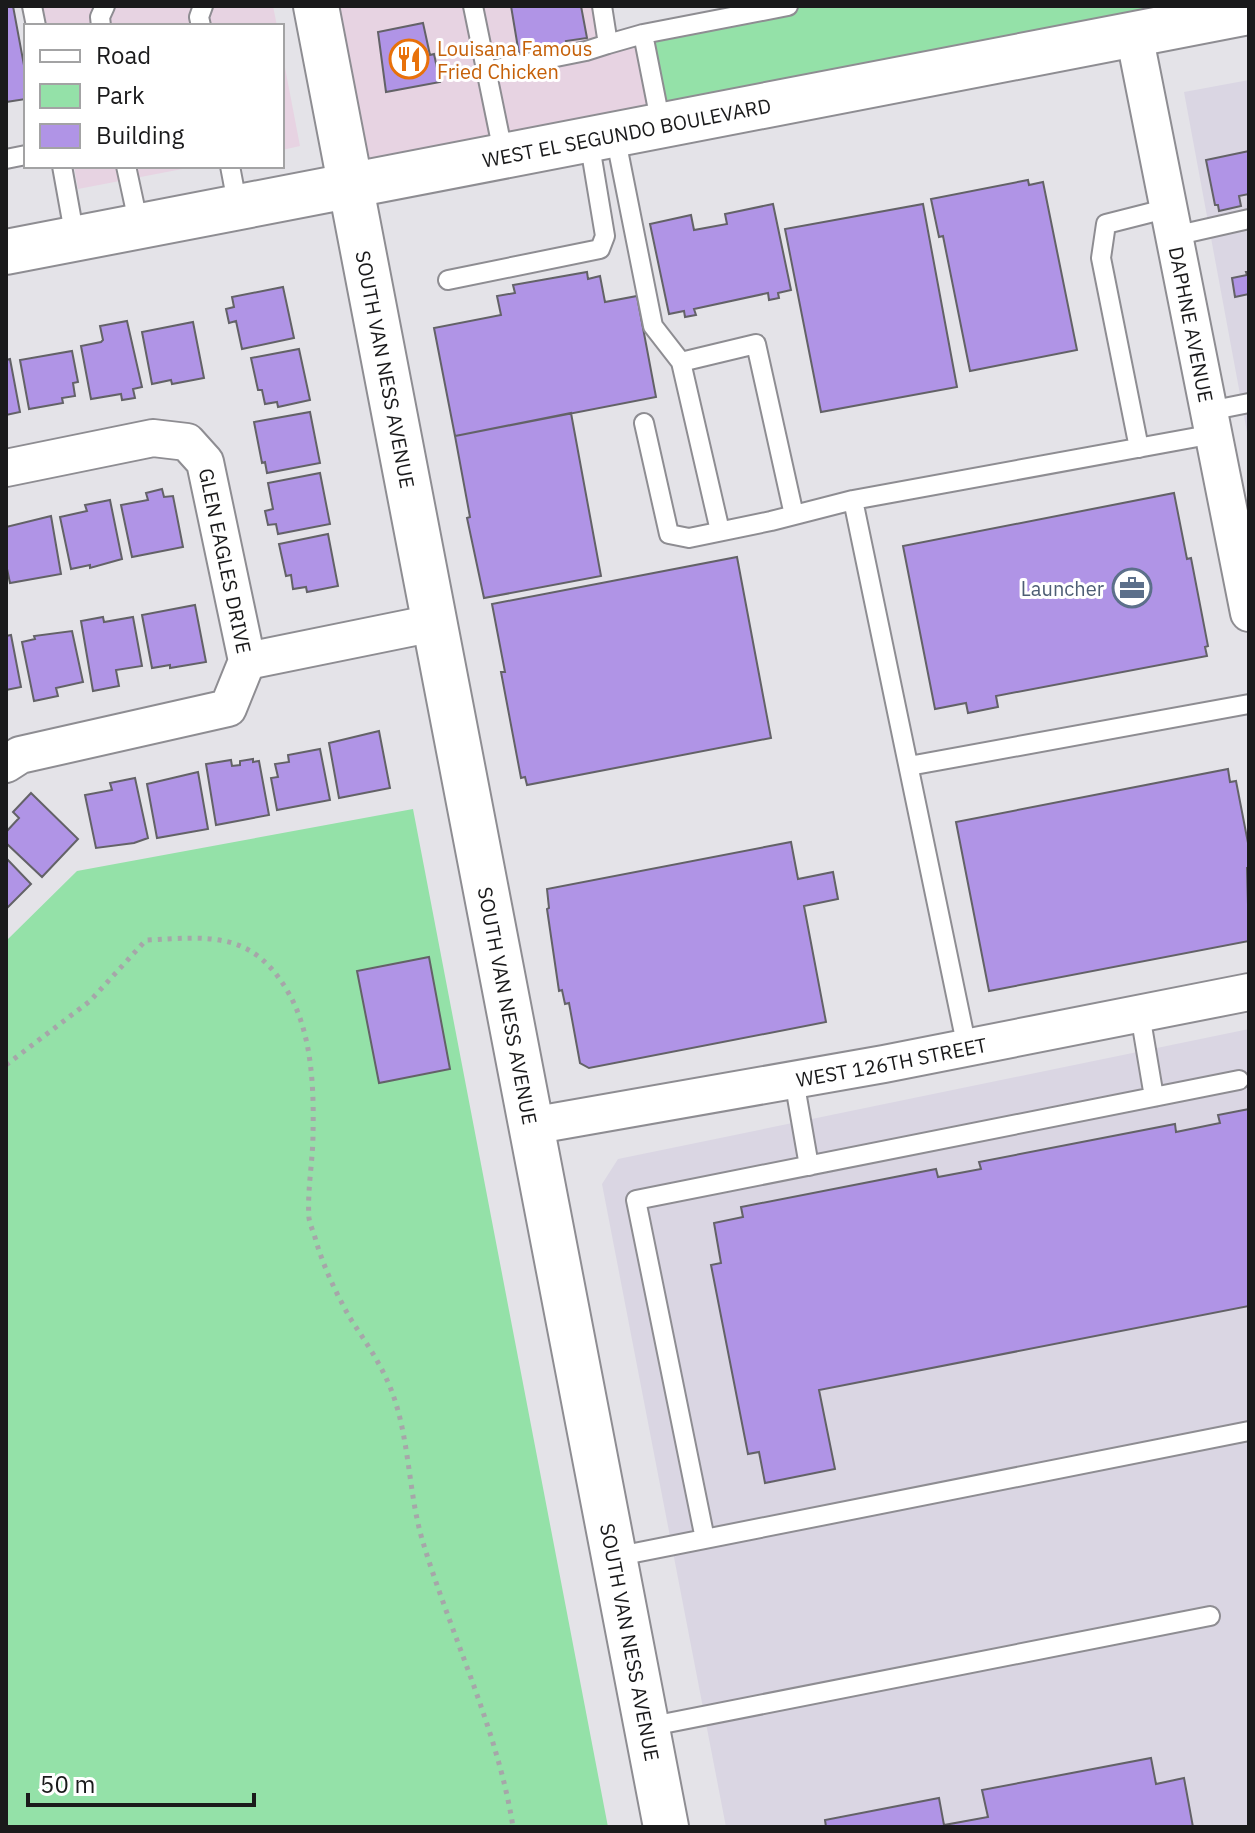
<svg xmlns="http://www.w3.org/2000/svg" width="1255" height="1833" font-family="'IBM Plex Sans',sans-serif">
<rect width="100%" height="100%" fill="#e4e3e8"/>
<path fill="#e7d3e2" d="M43 6H273L277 26H47Z
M316 6H597L605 39 643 34 661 126 350 185Z
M282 52 300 146 282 150Z
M74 166H198L78 189Z"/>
<path fill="#dad6e3" d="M1249 80V443L1184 92Z
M1249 1029V1827H726L602 1184 618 1159Z"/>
<path fill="#94e1a8" d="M791 6H1249L661 126 643 34Z
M413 809 608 1827H6V941L77 871Z"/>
<path fill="#b094e6" stroke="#636267" stroke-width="2" d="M6 6H13L26 76V99L6 102Z
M511 6H581L587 38 566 41 567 45 519 54Z
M423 23 430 55 434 54 440 82 386 92 378 32Z
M1249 151V194L1239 196 1241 206 1219 211 1218 205H1215L1206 160Z
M1028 180 1029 185 1043 182 1077 350 970 371 943 236 939 237 931 199Z
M773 204 791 290 778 293 779 298 769 300 768 293 694 309 696 315 685 317 684 311 669 314 650 224 691 215 694 230 727 224 725 214Z
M923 204 957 387 821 412 785 229Z
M587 272 588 279 600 276 605 302 637 296 656 397 455 436 434 328 501 315 497 296 515 293 513 285Z
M1246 272H1249V294L1235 297 1232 278 1247 275Z
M283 287 294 338 242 349 236 321 229 323 226 309 234 307 232 297Z
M127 321 142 387 133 389 135 398 122 400 121 394 91 399 81 346 101 342 103 340 100 326Z
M193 322 204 378 172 384 171 380 152 384 142 332Z
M299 349 310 400 278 407 277 402 265 404 262 390H258L251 358Z
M72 351 78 382 73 383 75 396 62 398 63 403 29 409 20 360Z
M10 359 20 412 6 415V360Z
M310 412 320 463 267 473 265 462 262 463 254 422Z
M571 413 601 576 484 598 467 518 470 517 455 436Z
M320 473 330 524 278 534 276 524 268 525 265 511 273 509 268 483Z
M162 489 164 497 173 496 183 547 132 557 121 505 148 500 146 493Z
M1174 493 1187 559 1191 558 1208 646 1205 647 1207 656 996 696 998 707 968 713 966 703 935 709 903 546Z
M110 500 122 559 90 568V565L71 569 60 517 87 511 85 505Z
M51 516 61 574 10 583 6 564V527Z
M328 534 338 586 307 592 306 587 293 589 291 575 286 576 279 544Z
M737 557 771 738 527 785 525 777 521 778 501 672H505L492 604Z
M195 605 206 662 170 668V665L152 668 142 615Z
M103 617 104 622 133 617 142 666 116 670 119 686 93 691 81 621Z
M72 631 83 682 56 688 58 696 34 701 22 642 35 639 34 636Z
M11 635 21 687 6 690V636Z
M379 731 390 788 339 798 329 743Z
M320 749 330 800 277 810 271 778 278 777 275 764 289 762 288 755Z
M253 759V762L259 761 269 815 216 825 206 764 231 760 232 766 240 765V761Z
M1228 769 1230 782 1236 781 1249 848V868H1247L1249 941 989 991 956 822Z
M198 772 208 829 157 838 147 784Z
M135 778 148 838 134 843 96 848 85 795 112 790 110 783Z
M31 793 78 839 42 877 6 843V832L19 818 13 812Z
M791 842 798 879 833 872 838 899 804 906 826 1022 589 1068 580 1063 569 1003 565 1004 562 990 559 991 547 909 549 908 547 889Z
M6 858 31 884 6 909Z
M429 957 450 1069 379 1083 357 971Z
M1249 1109V1306L819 1390 835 1469 765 1483 759 1452 748 1454 711 1265 721 1263 714 1223 743 1217 741 1207 936 1169 938 1177 981 1169 979 1162 1175 1124 1176 1132 1220 1123 1218 1115Z
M1151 1758 1156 1784 1184 1778 1193 1827H826L825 1820 939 1798 944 1825 988 1817 982 1790Z"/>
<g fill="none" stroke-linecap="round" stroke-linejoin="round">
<defs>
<path id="lane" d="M32 6 36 26
M473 6 504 157
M602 6 608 44 643 34
M101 26 100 17 105 6
M201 26 199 17 203 6
M486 71 586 51 608 44
M661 125 643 34 788 6
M615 135 653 326 681 362 720 531
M6 159 26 155
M62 166 75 238
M126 166 139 226
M230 166 238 208
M1174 236 1249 219
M448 280 600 249 605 236 589 140
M681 362 756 344 794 515
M1209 411 1249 403
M644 423 669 534 689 538 771 521 853 500 1214 434
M1139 448 1101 258 1106 224 1169 208
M853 500 967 1048
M909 766 1249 704
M1140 1014 1154 1097
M794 1080 809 1166
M705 1539 636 1200 1239 1080
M614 1557 1249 1431
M647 1727 1210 1616"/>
<g id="street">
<path id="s1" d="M1134 34 1249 613"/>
<path id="s2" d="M6 468 153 438 187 442 205 462 247 661 228 708 20 755 6 764"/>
<path d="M247 661 434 623"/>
<path id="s3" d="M531 1126 884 1064 1249 992"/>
</g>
<g id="secondary">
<path id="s4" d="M316 6 666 1827"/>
</g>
<g id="primary">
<path id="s5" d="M6 252 1249 12"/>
</g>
</defs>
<use href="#lane" stroke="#8e8d92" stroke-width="22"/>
<use href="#street" stroke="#8e8d92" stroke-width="40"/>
<use href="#secondary" stroke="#8e8d92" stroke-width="48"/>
<use href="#primary" stroke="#8e8d92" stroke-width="48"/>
<path stroke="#a6a6a9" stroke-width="5" stroke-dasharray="4 6" stroke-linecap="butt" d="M6 1065 90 1001 146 940C209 937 252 930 288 992 312 1033 314 1087 313 1133 313 1161 307 1190 309 1218 310 1225 314 1233 316 1241 324 1268 336 1293 350 1318 363 1338 377 1358 387 1380 410 1430 407 1487 422 1539 450 1633 498 1730 513 1827"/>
<use href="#lane" stroke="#fff" stroke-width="18"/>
<use href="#street" stroke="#fff" stroke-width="36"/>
<use href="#secondary" stroke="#fff" stroke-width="44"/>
<use href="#primary" stroke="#fff" stroke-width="44"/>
</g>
<defs>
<symbol id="restaurant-ring" viewBox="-11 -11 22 22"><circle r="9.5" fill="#fff" stroke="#e8710a" stroke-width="1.5"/><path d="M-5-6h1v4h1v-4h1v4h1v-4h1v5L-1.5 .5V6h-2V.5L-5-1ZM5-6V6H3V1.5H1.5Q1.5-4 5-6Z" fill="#e8710a"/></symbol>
<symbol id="office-ring" viewBox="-11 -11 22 22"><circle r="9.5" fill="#fff" stroke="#5c6f8a" stroke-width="1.5"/><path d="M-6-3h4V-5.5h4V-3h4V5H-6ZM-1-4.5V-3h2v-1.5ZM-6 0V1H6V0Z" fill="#5c6f8a"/></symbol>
</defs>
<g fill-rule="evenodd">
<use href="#restaurant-ring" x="387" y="37" width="44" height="44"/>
<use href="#office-ring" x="1110" y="566" width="44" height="44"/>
</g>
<g text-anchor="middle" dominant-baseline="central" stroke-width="6" stroke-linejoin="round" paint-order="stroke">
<g font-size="20" fill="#c56008" stroke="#fff" text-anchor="start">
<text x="437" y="48">Louisana Famous<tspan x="437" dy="23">Fried Chicken</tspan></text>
</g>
<g font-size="20" fill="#1a1a1b" stroke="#fff">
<text stroke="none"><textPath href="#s5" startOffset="632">WEST EL SEGUNDO BOULEVARD</textPath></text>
<text stroke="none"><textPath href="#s1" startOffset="296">DAPHNE AVENUE</textPath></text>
<text stroke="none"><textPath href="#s4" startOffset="370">SOUTH VAN NESS AVENUE</textPath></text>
<text stroke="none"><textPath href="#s2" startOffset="312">GLEN EAGLES DRIVE</textPath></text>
<text stroke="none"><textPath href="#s4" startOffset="1018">SOUTH VAN NESS AVENUE</textPath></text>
<text stroke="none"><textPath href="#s3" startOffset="366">WEST 126TH STREET</textPath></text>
<text stroke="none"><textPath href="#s4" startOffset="1666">SOUTH VAN NESS AVENUE</textPath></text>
</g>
<g font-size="20" fill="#4e5e75" stroke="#fff" text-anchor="end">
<text x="1104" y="588">Launcher</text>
</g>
</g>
<rect width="1255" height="1833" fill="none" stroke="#1a1a1b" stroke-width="16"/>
<rect x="24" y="24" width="260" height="144" fill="#ffffff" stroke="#a3a3a4" stroke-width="2"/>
<rect x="40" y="50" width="40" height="12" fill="#ffffff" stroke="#a3a3a4" stroke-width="2"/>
<text x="96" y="64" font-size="24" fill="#1a1a1b">Road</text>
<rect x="40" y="84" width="40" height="24" fill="#94e1a8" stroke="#a3a3a4" stroke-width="2"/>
<text x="96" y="104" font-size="24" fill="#1a1a1b">Park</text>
<rect x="40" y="124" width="40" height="24" fill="#b094e6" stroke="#a3a3a4" stroke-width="2"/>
<text x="96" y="144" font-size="24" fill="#1a1a1b">Building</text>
<path d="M28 1793v12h226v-12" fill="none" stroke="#1a1a1b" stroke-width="4"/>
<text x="40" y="1793" font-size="24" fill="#1a1a1b" stroke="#ffffff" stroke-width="6" paint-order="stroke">50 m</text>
</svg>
